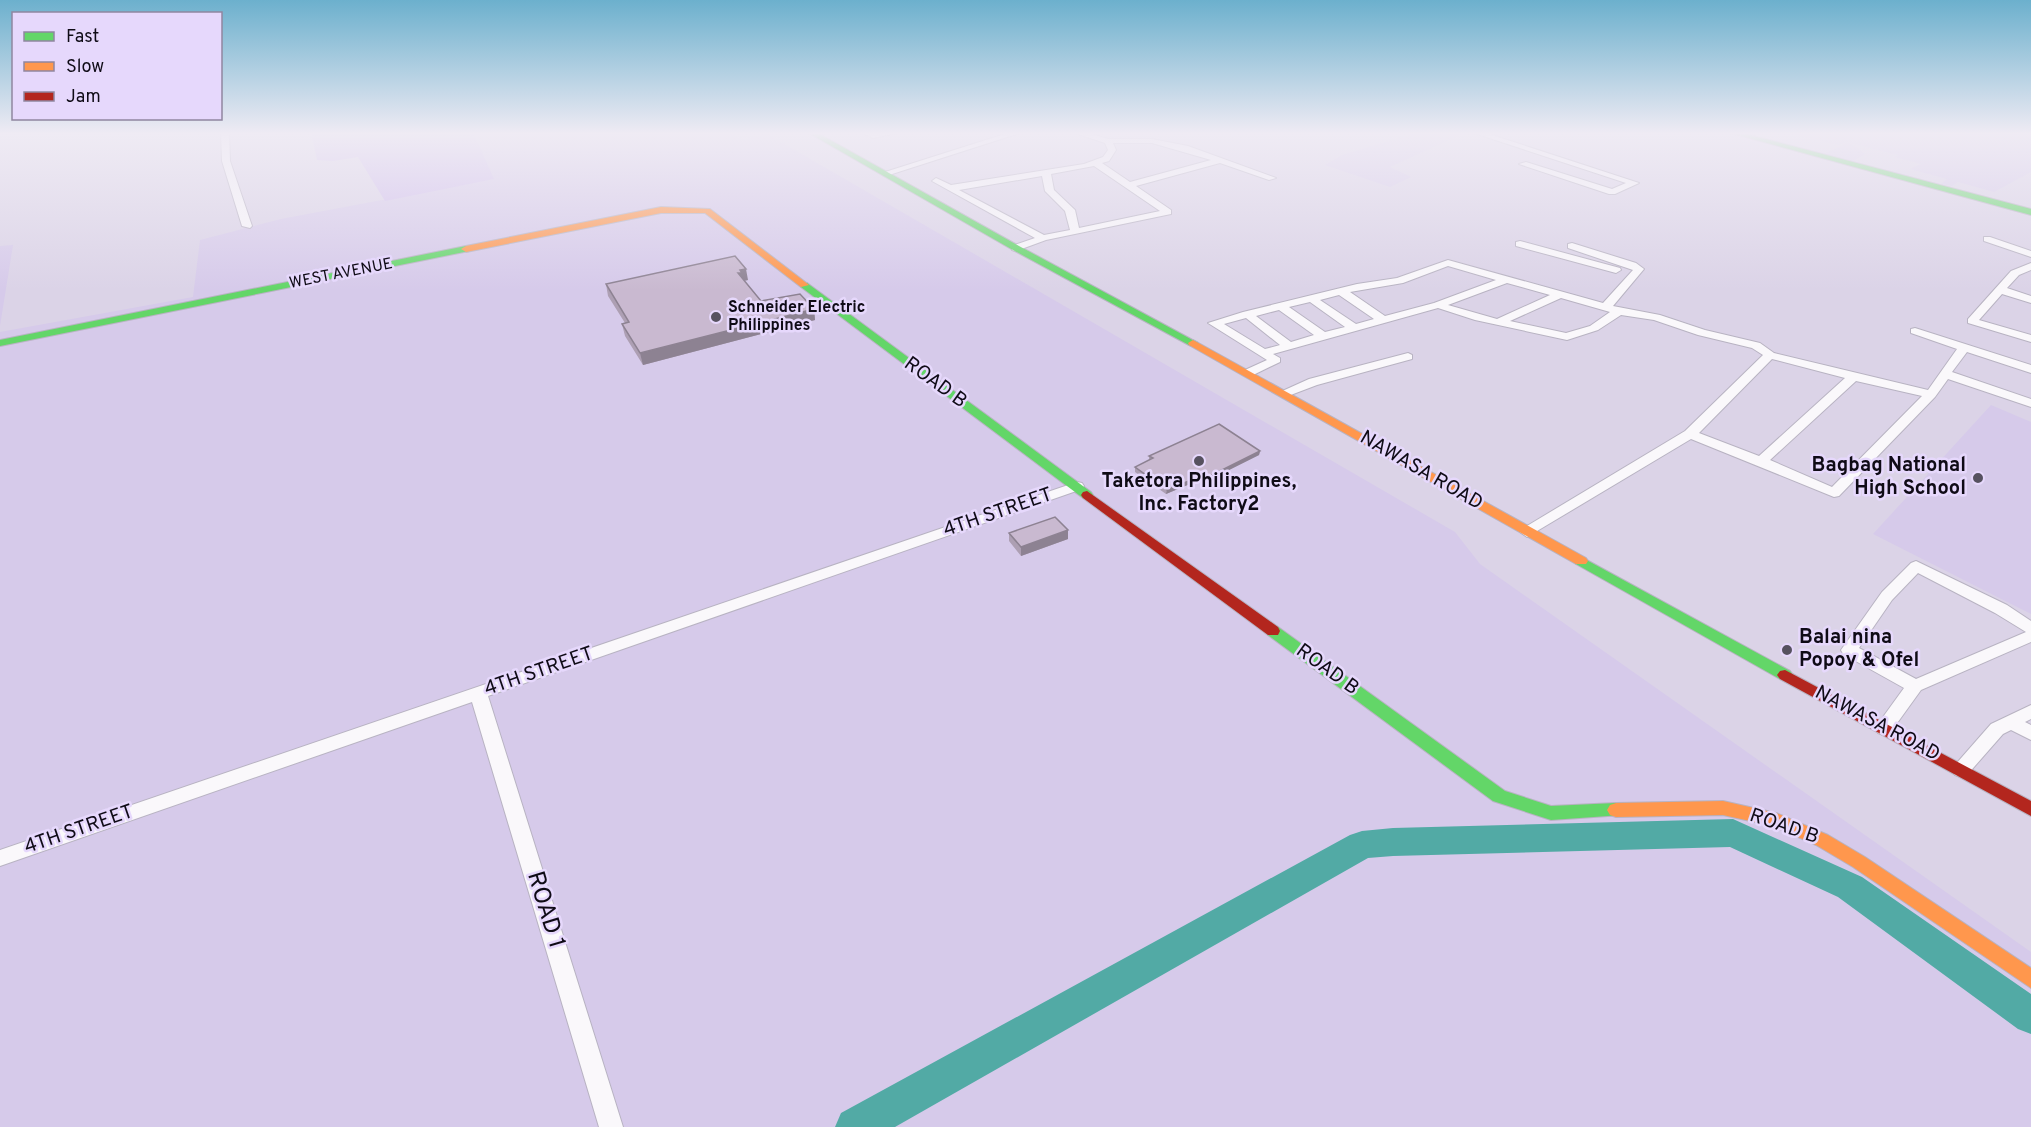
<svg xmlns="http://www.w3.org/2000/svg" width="2031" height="1127" font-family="Overpass,sans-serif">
<rect width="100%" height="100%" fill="#dbd3e7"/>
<path fill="#d6caea" d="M485 132H728L743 140 767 134 1455 532 1480 564 2031 952V1127H0V332L193 297 200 240 281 219 494 179 474 134Z
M1419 132 1464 133 1390 167 1411 177 1390 187 1325 165 1342 155Z
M1784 132H2031V172L1994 192 1958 182 1952 186 1941 184 1947 179 1910 169 1921 164 1895 157 1898 155 1847 142 1838 145Z
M1847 143 1855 146 1865 154 1851 162 1822 155Z
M13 245 0 326V246Z
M1991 405 2031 422V614L1873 534Z"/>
<path fill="#d0bded" d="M311 132H485L474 134 494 179 385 201 358 157 333 161 317 160Z"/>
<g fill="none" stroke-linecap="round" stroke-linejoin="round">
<path fill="#52aaa5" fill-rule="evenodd" d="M1733 819 1862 877 2031 994V1034L2018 1029 1838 897 1730 847 1393 856 1368 858 895 1127H835L841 1113 1350 835 1362 831 1393 828Z"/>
<defs>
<path id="street" d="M221 132H229L230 161 252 226 250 228 242 226 222 161Z
M861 132H902L873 138Z
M1011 132H1023L889 175 882 173Z
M1072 132H1085L1108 139H1152L1188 146 1276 178 1269 180 1220 163 1136 186 1171 210V214L1046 240 1016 251 1012 250V246L1035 238 932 181 936 178 951 185 1084 164 1103 157 1108 150 1105 143ZM1113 143H1152L1211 160 1130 182 1102 163 1109 161 1116 150ZM1094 166 1160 211 1079 228 1075 210 1054 190 1051 174ZM1042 176 1045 191 1065 211 1070 230 1044 235 959 190Z
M1471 132H1483L1639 183 1615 194H1609L1519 164 1526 162 1612 189 1626 183Z
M1984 237H1990L2031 251V257L1984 241Z
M1520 241 1620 268 1621 270 1616 273 1516 246V242Z
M1572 243 1636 263 1644 269 1613 306 1660 315 1705 330 1760 343 1774 353 1928 390 1957 349 1911 333V329L1915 328 2031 365V373L1967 352 1952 372 2031 399V407L1948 379 1935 397 1839 496 1834 497 1691 439 1527 537 1520 532 1522 529 1685 431 1763 355 1752 348 1698 335 1654 320 1621 315 1598 330 1567 340 1475 320 1438 308 1273 354 1280 358V362L1249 377 1243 373 1245 370 1267 360 1208 323 1243 312 1357 284 1397 278 1448 260 1603 303 1633 270 1568 248V244ZM1448 266 1496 280 1434 303 1385 316 1350 292 1403 283ZM1507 283 1550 295 1497 319 1448 305ZM1339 295 1374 319 1356 324 1320 300ZM1561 298 1610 312 1590 326 1566 333 1510 321ZM1310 302 1345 327 1325 332 1289 307ZM1279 310 1314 335 1291 342 1256 316ZM1246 318 1280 345 1265 349 1224 324ZM1772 359 1845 378 1759 456 1699 433ZM1856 381 1922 396 1832 487 1770 460Z
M2031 263V270L2019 275 2007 288 2031 296V303L2002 294 1979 320 2031 335V342L1968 323V319L2011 271Z
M1408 353 1412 355V359L1317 385 1288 396 1284 397 1278 393 1309 379Z
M1077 482 1082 483 1084 486 1082 489 488 696 623 1127H599L472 702 0 866V850Z
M1916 561 2007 605 2031 621V642L1921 690 1890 733 1884 735 1878 733 1875 728 1904 688 1843 654 1841 650 1882 592 1911 563ZM1918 573 1995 613 2026 632 1916 679 1859 648 1892 600Z
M2031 705V719L2025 722 2031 725V740L2011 730 2003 734 1967 775 1961 777 1955 775 1952 770 1955 765 1991 724Z"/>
<path id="fast" d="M807 132H816L1019 246 1198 343 1193 346 1189 345 1013 250Z
M1727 132H1739L2031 209V215Z
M466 246 471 249 469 251 0 346V340Z
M801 283H807L1091 492 1093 495 1091 498H1083L801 287Z
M1581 557 1790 671 1793 675 1790 679H1780L1576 564 1574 561Z
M1273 626 1278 627 1505 791 1551 806 1616 803 1622 805 1625 810 1622 815 1551 820 1493 801 1268 635 1266 631 1268 627Z"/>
<path id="slow" d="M661 207 710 209 809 285 801 287 705 213H661L466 252 461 249 466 246Z
M1193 340 1586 558 1588 561 1586 564H1576L1189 345 1188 343Z
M1723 801 1776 813 1828 835 1865 857 2031 968V988L1853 867 1816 845 1773 826 1723 815 1616 817 1610 815 1607 810 1610 805 1616 803Z"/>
<path id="jam" d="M1087 491 1278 627 1280 631 1278 635H1268L1083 498 1081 495 1083 492Z
M1785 670 2031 801V816L1780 679 1777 675 1780 671Z"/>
</defs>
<use href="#street" stroke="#b8b3c2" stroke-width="2"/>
<use href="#fast" stroke="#b8b3c2" stroke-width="2"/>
<use href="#slow" stroke="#b8b3c2" stroke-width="2"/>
<use href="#jam" stroke="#b8b3c2" stroke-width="2"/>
<use href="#street" fill="#faf8fb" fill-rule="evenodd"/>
<use href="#fast" fill="#63d668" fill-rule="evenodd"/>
<use href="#slow" fill="#ff974d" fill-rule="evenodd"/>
<use href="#jam" fill="#b3261e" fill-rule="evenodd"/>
</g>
<path fill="#ad9fb3" d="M748 280 744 281 761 301 814 309 815 320 643 365 625 336 622 324 625 323 608 296 606 284Z
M1260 451 1259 455 1201 484 1197 481 1166 494 1135 472V467L1149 460V456Z
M1009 533 1068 539 1021 556 1009 541Z"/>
<path fill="#8d8292" d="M746 269 748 280 743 281 738 273 740 270Z
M814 309 815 320 643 365 640 353Z
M1260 451 1259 455 1201 484 1202 480Z
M1198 477 1197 481 1166 494 1167 490Z
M1068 530V539L1021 556V547Z"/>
<path fill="#c9b9d0" stroke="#8d8292" stroke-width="1.5" d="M735 256 746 269 740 270 742 273H738L761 301 800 294 814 309 640 353 622 324 629 322 606 284Z
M1219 424 1260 451 1202 480 1198 477 1167 490 1135 467 1153 458 1149 456Z
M1055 517 1068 530 1021 547 1009 533Z"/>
<linearGradient id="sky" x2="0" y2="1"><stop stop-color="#6cb0cd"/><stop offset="0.46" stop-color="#efebf4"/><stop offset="1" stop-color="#efebf4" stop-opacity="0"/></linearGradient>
<rect width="2031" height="290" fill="url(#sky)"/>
<g fill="#56515f" stroke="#e6d8fc" stroke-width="2">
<circle cx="716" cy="317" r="6"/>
<circle cx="1199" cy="461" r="6"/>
<circle cx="1978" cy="478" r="6"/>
<circle cx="1787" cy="650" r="6"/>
</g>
<g text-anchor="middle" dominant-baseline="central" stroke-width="5" stroke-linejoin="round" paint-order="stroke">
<g font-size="16" fill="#0f0b16" stroke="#e6d8fc">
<text transform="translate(341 274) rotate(-11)">WEST AVENUE</text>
</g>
<g font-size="16" font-weight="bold" fill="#0f0b16" stroke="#e6d8fc" text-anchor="start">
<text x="728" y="308">Schneider Electric<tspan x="728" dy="18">Philippines</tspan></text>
</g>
<g font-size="20" fill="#0f0b16" stroke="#e6d8fc">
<text transform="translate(935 383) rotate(36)">ROAD B</text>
<text transform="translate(1421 471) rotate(30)">NAWASA ROAD</text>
<text transform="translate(998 513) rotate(-19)">4TH STREET</text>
<text transform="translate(1327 670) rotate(36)">ROAD B</text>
<text transform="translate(539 672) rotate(-19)">4TH STREET</text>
<text transform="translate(1877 724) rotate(28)">NAWASA ROAD</text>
<text transform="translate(1784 827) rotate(19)">ROAD B</text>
<text transform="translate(79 830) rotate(-19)">4TH STREET</text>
</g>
<g font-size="20" font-weight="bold" fill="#0f0b16" stroke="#e6d8fc" text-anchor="end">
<text x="1966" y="466">Bagbag National<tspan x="1966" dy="23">High School</tspan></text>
<text x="1199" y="482" text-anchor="middle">Taketora Philippines,<tspan x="1199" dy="23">Inc. Factory2</tspan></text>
<text x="1799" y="638" text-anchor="start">Balai nina<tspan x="1799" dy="23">Popoy &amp; Ofel</tspan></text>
</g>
<g font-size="24" fill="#0f0b16" stroke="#e6d8fc">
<text transform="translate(545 910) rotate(73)">ROAD 1</text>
</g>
</g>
<rect x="12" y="12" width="210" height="108" fill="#e6d8fc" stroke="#9086a0" stroke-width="1.5"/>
<rect x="24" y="32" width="30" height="9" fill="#63d668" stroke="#9086a0" stroke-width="1.5"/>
<text x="66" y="42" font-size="18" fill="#0f0b16">Fast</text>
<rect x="24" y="62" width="30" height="9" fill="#ff974d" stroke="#9086a0" stroke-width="1.5"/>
<text x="66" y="72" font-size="18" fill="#0f0b16">Slow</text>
<rect x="24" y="92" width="30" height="9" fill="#b3261e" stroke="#9086a0" stroke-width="1.5"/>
<text x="66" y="102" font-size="18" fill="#0f0b16">Jam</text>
</svg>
